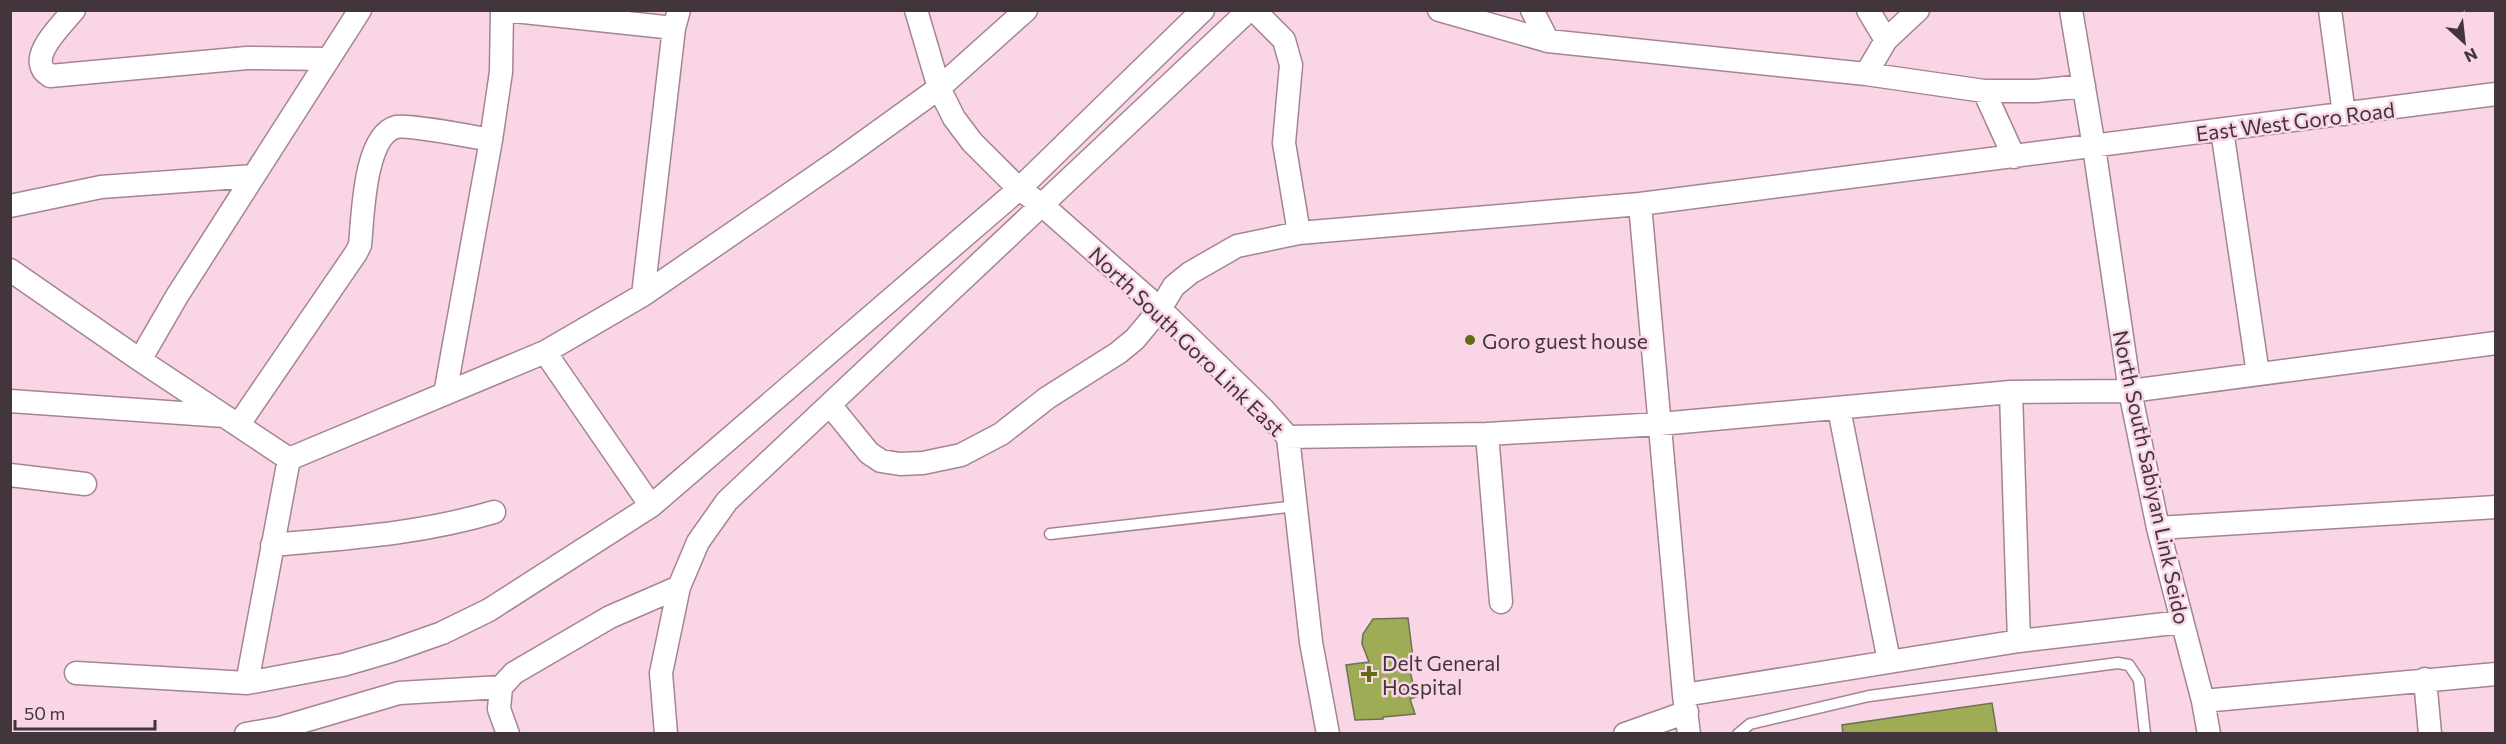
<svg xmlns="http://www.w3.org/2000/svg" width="2506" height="744" font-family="Commissioner,sans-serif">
<rect width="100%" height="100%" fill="#f9d5e6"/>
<path fill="#9eac56" stroke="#6c7253" stroke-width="1.5" d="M1408 618 1413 658 1408 662 1416 697 1410 699 1415 714 1383 717V719L1355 720 1346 665 1369 662 1362 644 1363 634 1373 619Z
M1992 703 1997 734H1843L1842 725Z"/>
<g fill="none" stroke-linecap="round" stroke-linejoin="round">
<defs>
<path id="lane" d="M1050 534 1297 506
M1738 734 1750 724 1869 696 2118 663 2129 665 2139 680 2145 734"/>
<path id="street" d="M74 10C62 25 23 60 50 76L247 58 328 59
M504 10 674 28
M916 10 939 88 954 118 972 142 1019 189 1042 205 1160 309 1264 410 1288 437 1311 642 1328 734
M1254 10 1284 40 1291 65 1284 143 1299 233
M1439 10 1548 41 1866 74 1984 91H2036L2084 86
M1532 10 1548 41
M1868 10 1886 40
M2071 10 2094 147 2130 391 2158 528 2203 701 2209 734
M2330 10 2344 114
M1866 74 1886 40 1918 10
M1984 91 2014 157
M2222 130 2258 374
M1640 204 1684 695 1689 734
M10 206 101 187 253 176
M10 270 140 360 289 459 545 352 643 295 842 158 939 88 1026 10
M643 295 674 28 679 10
M545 352 651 506
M140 360 177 296 360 10
M2011 392 2019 641
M445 394 491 140 501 72 502 10
M10 401 224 416
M830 405 869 453 881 461 900 464 923 463 961 455 1001 434 1047 398 1118 353 1135 339 1160 309 1174 286 1190 273 1237 246 1299 233 1640 204 2496 94
M1839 409 1889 661
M239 424 356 253 360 245C363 216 364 136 396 127 408 124 474 137 491 140
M1487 434 1501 602
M1288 437 1487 434 1660 424 2011 392 2130 391 2496 343
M10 475 85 484
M2158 528 2496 507
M272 545C349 538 420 534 494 512
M76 673 247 683 343 665 391 651 442 633 489 610 651 506 1019 189 1203 10
M2425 679 2430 734
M247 683 289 459
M1684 695 2019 641 2182 622
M2203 701 2496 674
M246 734 280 728 399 693 501 687
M508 734 499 709 501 687 514 673 610 617 679 587
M666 734 661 673 679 587 698 542 727 501 1249 10
M1625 734 1687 712"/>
</defs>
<use href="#lane" stroke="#a58493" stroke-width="13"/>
<use href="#street" stroke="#a58493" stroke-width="25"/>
<use href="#lane" stroke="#fff" stroke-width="10"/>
<use href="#street" stroke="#fff" stroke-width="22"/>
</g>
<g fill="#616c14" stroke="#f9d5e6" stroke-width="2">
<circle cx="1470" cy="340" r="6"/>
<path d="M1366 665h6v6h6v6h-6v6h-6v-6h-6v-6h6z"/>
</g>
<g text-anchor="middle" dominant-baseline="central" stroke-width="5" stroke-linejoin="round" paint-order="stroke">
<g font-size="21" fill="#43353c" stroke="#f9d5e6">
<text transform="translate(2295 121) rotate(-7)">East West Goro Road</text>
<text transform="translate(1187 341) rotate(44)">North South Goro Link East</text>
<text transform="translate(2152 477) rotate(78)">North South Sabiyan Link Seido</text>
</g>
<g font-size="21" fill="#43353c" stroke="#f9d5e6" text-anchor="start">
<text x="1482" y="340">Goro guest house</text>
<text x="1382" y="662">Delt General<tspan x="1382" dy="24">Hospital</tspan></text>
</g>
</g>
<rect width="2506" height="744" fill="none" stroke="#43353c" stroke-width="24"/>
<g transform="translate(2464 42) rotate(153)" stroke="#f9d5e6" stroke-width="4.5" paint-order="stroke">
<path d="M0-4.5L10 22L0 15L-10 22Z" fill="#43353c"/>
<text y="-9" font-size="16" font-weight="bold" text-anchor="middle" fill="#43353c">N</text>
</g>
<path d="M15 720v9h140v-9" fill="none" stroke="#43353c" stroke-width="3"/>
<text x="24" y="720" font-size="18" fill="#43353c" stroke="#f9d5e6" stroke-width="4.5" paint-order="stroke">50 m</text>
</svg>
